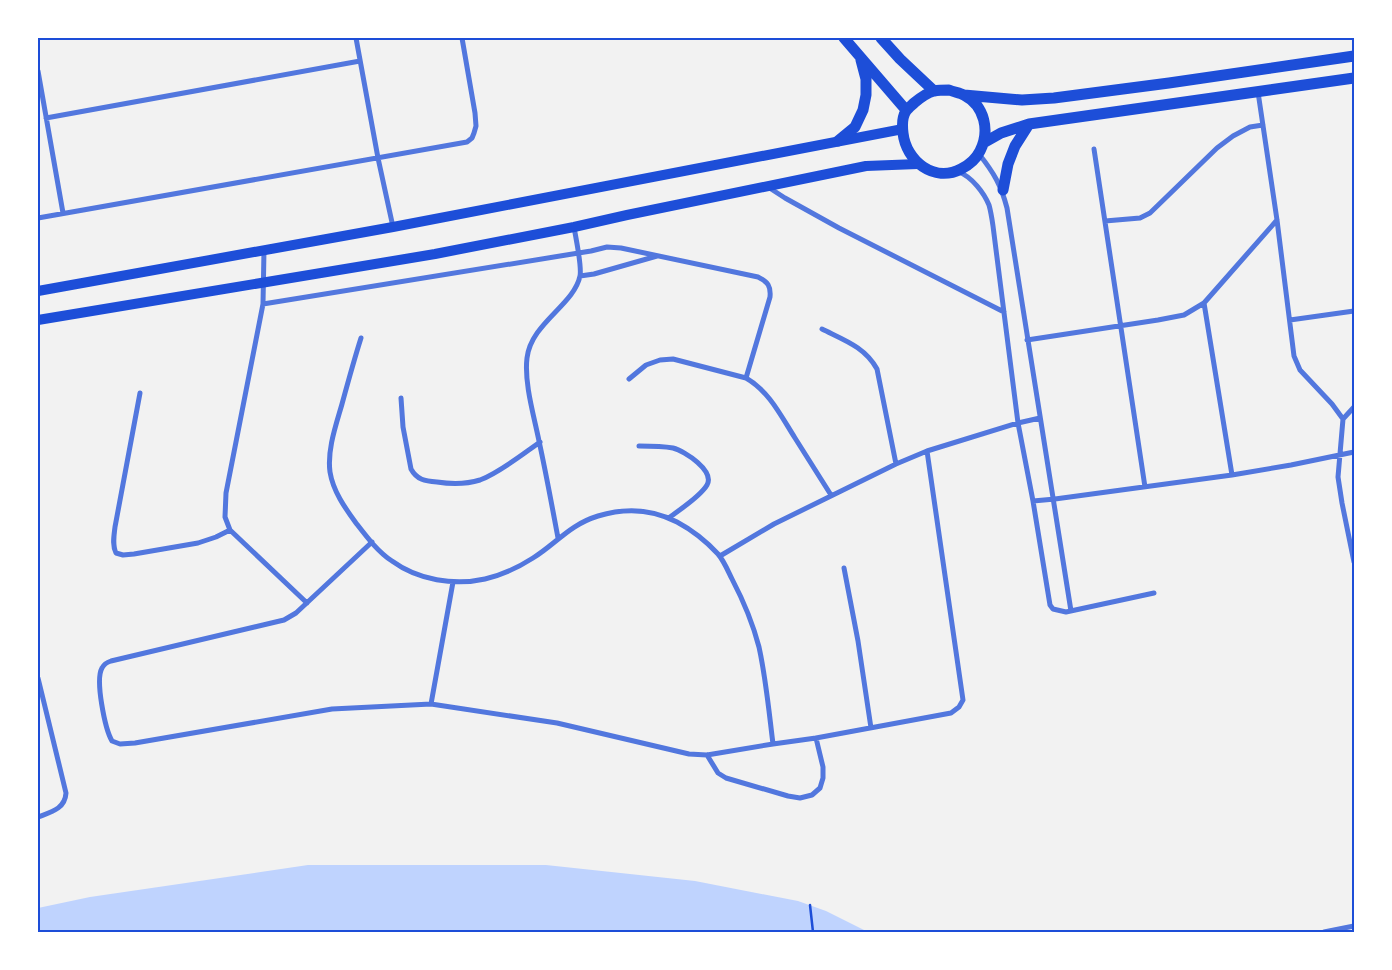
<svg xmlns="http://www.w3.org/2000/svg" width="1392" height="970" font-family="Poppins,sans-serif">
<rect width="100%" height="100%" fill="#f2f2f2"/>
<path fill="#bfd3fe" d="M308 865H546L695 881 798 901 826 911 868 932H38V908L90 897Z"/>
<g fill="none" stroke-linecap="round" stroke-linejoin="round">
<path stroke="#1d4ed8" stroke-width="2.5" d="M810 905 813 932"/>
<path stroke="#5277de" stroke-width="5" d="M356 38 378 158 393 227
M38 71 63 213
M1258 92 1277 220 1294 356 1300 370 1332 404 1343 419
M46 118 360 61
M1094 149 1145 487
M979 154C994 173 1001 185 1007 208L1071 611
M959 172C972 177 984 193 989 205 991 212 992 219 993 226L1018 423 1033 501 1050 605 1053 609 1066 612 1154 593
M768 187 785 198 839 228 1004 312
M38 218 467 142 472 138 474 133 476 126 475 113 462 38
M1105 221 1140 218 1150 213 1217 148 1233 136 1250 127 1263 125
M264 250 263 304 226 493 225 517 230 530 307 603
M580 276 594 274 657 256
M1204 303 1232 475
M263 304 591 251 607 247 621 248 758 277C768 282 771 286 770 297L746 378
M1290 320 1354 311
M822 329C844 340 865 347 877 369L896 464
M361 338C354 360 348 382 342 404 336 425 327 450 330 472 333 491 345 508 356 523 366 536 378 552 392 561 418 580 454 586 485 579 502 575 519 567 533 558 557 543 569 525 598 516 624 508 652 509 677 522 692 530 706 541 718 554 724 561 728 571 732 579 743 600 753 624 759 647 766 679 769 712 773 744L707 755 689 754 557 723 431 704 332 709 135 743 120 744 112 741C105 729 95 680 102 668 104 664 108 662 111 661L284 620 296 613 372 542
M1027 340 1158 320 1184 315 1204 303 1277 220
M629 379 646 365 660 360 673 359 746 378C769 391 781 416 795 438 807 457 819 476 831 495
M140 393 115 527C114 536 112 545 116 553L123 555 134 554 198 543 216 537 230 530
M401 398 403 427 411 469C417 480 425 481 437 482 450 484 467 484 480 480 499 473 523 454 540 442
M1354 407 1343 419 1338 477 1342 503 1354 562
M639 446C650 446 662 446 673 448 685 451 715 471 707 485 700 497 680 509 669 518
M1033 501 1055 499 1232 475 1291 465 1354 452
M558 538C552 506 546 473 539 441 534 416 524 383 527 358 531 323 574 305 580 276 582 266 576 239 574 227
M720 556 774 524 896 464 927 451 1018 423 1040 418
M844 568 858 641 871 728
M38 678 66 793C65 809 51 812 38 817
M431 704 453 582
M773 744 816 738 951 713 959 707 963 700 927 451
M707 755 718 773 726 778 788 796 800 798 812 795 820 788 823 778V767L816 738
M1324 932 1354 926"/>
<path stroke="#1d4ed8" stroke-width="10" d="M38 291 393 227 903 129
M38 320 435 254 574 227 627 215 866 166 918 164"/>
<path stroke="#1d4ed8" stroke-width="11" d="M844 38 906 110
M881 38 900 59 934 91
M949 90C954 92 960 93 964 95 985 106 990 131 980 151 976 159 969 165 961 169 934 183 906 161 903 133 902 125 902 117 906 111 908 108 912 105 914 103 920 98 926 93 934 91 939 90 944 90 949 90Z
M964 95 1022 100 1054 98 1169 83 1354 56
M838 141 855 127 863 110 866 95V79L861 60
M985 142 1001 133 1029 124 1354 78
M1003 190 1008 164 1015 146 1029 124"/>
</g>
<rect width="1392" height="970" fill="none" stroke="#ffffff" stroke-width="78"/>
<rect x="39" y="39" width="1314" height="892" fill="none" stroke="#1d4ed8" stroke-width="2"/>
</svg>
